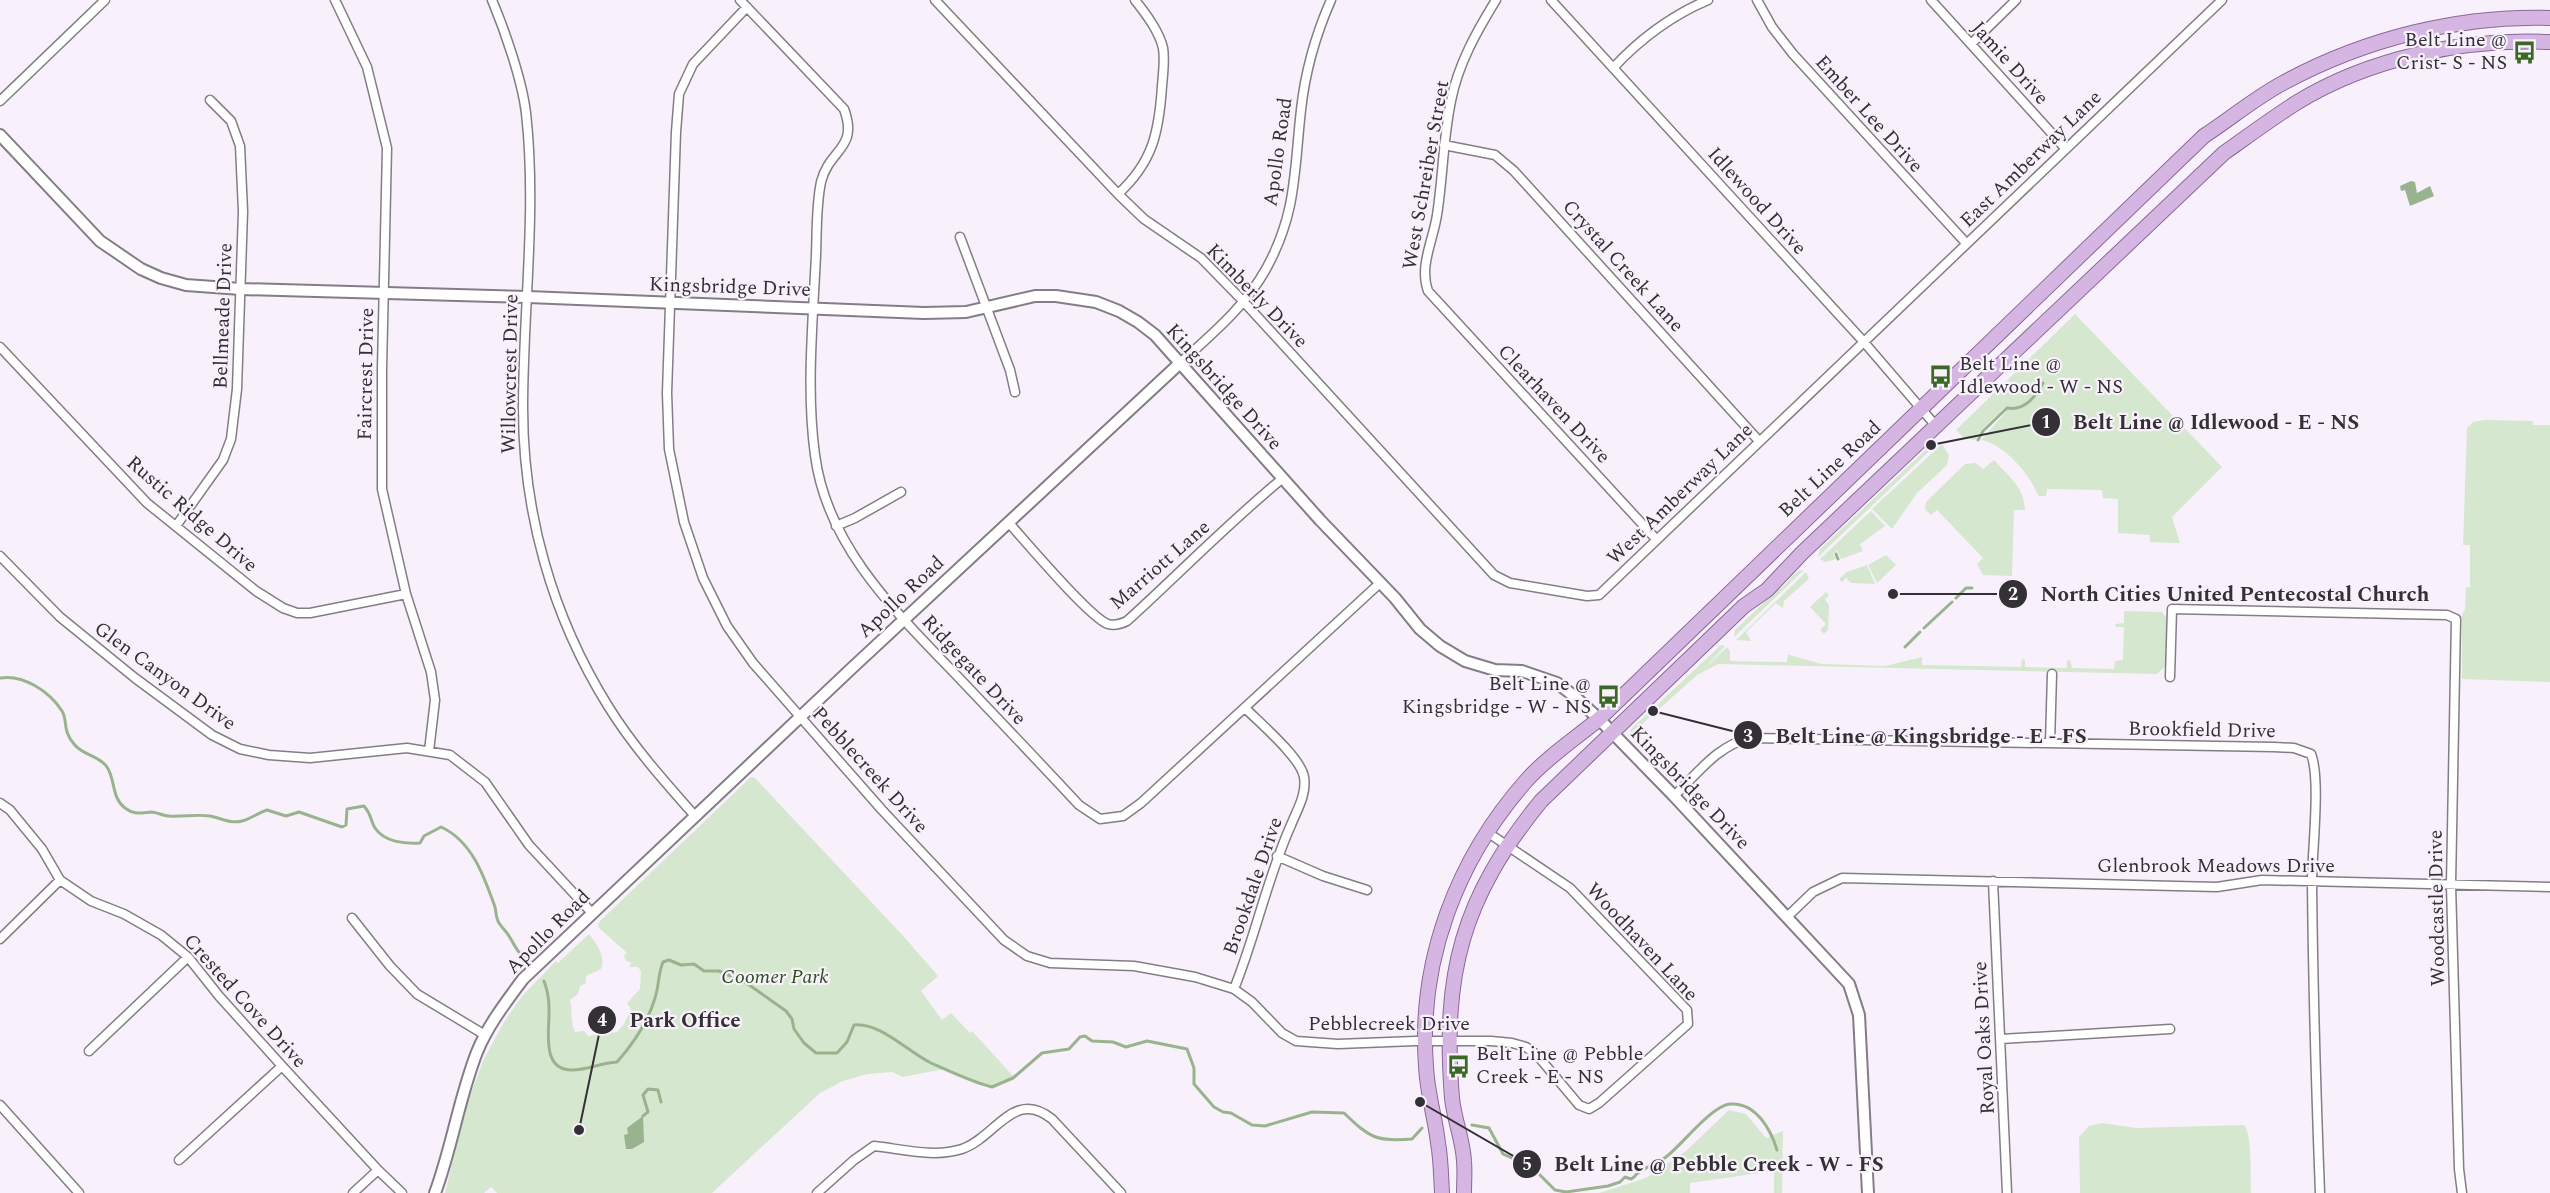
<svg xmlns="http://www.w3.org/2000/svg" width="2550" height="1193" font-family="Spectral,serif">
<rect width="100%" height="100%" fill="#f8f1fb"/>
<path fill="#d6e7cf" d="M2075 314 2222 467 2172 517 2180 543 2150 542V535L2118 533V499L2103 498 2102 490 2047 489 2046 496H2039C2036 492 2035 488 2032 483 2022 466 2000 443 1981 440L2006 412 2005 407 1981 430 1975 440 1964 438 1956 430Z
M2484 420 2533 421V425H2550V682L2462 679V614L2465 610 2466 587H2470V545H2463L2467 428 2473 422Z
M1934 442H1939L1818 557 1820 549Z
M1942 444 1949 455 1947 465 1917 493 1892 529 1872 509Z
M1994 460C2009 477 2024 486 2025 510H2014L2012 576 1983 575 1977 564 1983 558 1937 510 1931 515 1925 509 1926 502 1965 464 1976 463 1983 469Z
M1871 511 1885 526 1860 544 1863 551 1841 559 1837 550 1833 554 1836 559 1825 562 1820 559Z
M1886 555 1896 565 1877 583 1868 565Z
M1867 565 1875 584 1851 583 1846 578 1842 582 1839 579 1847 572Z
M1802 570H1804L1734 637 1735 630 1777 590C1787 588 1790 573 1802 570Z
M1806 572 1809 579 1784 601 1783 608 1776 603 1746 632 1751 641 1736 640Z
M1826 592 1829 595 1825 600 1829 605 1828 630 1824 634 1820 630 1826 624 1810 607Z
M2124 611 2162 612 2168 620 2167 665 2157 674 1718 664 1697 675 1629 736 1631 729 1721 645 1725 646 1704 669 1727 647 1730 651V661L1787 662 1788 654 1790 655 1821 664 1885 666 1922 657V665L2021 667 2022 659 2025 660V667L2067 668V661L2070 660 2072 668 2114 669 2115 661 2123 660 2124 627H2116L2115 624 2124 623Z
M751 777 755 778 906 939 938 976 921 991 942 1020 951 1013 970 1033 972 1031 1014 1077 992 1087 978 1085 944 1069 903 1077 892 1072 867 1074 843 1081 820 1093 712 1193H497L491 1187 484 1193H445L465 1109 484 1059 504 1022 522 996 556 961 558 963 589 934C597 945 606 956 601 969L586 976V983L580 986 578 994 570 1000C573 1011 570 1022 575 1032L584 1031 588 1036 617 1032 624 1024 631 1009 627 1003 640 989 641 971 638 967H630L631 962 626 961 624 956 627 953 598 927 599 922Z
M1729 1110 1746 1114 1766 1138 1783 1131 1782 1193H1774V1171L1690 1183V1193H1599L1646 1178 1686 1151Z
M2102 1123 2136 1128 2244 1125C2253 1137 2250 1177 2251 1193H2080L2079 1137 2089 1126Z"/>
<path fill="#9ab38f" d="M2411 181 2415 182 2417 193 2430 186 2434 196 2410 206 2405 190 2401 191 2400 186Z
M643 1116 644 1142 632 1149H626L624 1135 628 1134 627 1128Z"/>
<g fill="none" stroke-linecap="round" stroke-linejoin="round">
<path stroke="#9ab38f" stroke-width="3" d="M1978 440 1983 431 2007 408C2025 411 2035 397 2043 383
M1836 554 1838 559
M1956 598 1966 588H1972
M1924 628 1952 602
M1905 647 1920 632
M0 678C23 674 49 691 62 711 68 721 62 730 74 744 83 756 99 755 107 767 116 781 111 797 125 808 134 815 140 813 151 812 157 812 163 816 169 816 182 817 197 814 210 816 221 818 230 824 242 821 250 819 258 813 267 810L286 816 299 812 342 827 346 825 347 809 364 806C372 815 370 820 375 828 384 842 405 844 420 843L424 836 441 827C472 841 484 876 495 907 496 911 496 917 498 921 500 926 506 931 509 936 516 947 517 954 530 960
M544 981C547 989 549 1000 549 1008 550 1029 540 1070 572 1070 587 1070 600 1063 617 1062 633 1044 648 1022 655 998 659 986 658 974 663 962L669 960 681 965 694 964 704 971H719L745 982 786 1011 792 1019 794 1029 804 1043 816 1053H837L847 1042 854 1025C880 1022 908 1052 931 1063 951 1072 972 1082 992 1087L1013 1078 1042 1053 1069 1049 1080 1037 1085 1036 1092 1041 1113 1042 1126 1047 1147 1041 1187 1049 1194 1068V1084L1214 1107 1223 1112 1231 1113 1252 1125 1265 1126 1312 1112 1344 1113C1370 1138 1376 1142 1412 1139L1422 1128
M643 1116 648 1112 643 1095 648 1089 658 1090 661 1102
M1472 1125 1489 1128 1503 1154 1532 1167 1555 1190 1566 1192 1608 1186 1620 1182 1625 1177 1631 1179C1634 1178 1635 1175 1638 1173 1645 1167 1658 1164 1666 1157 1682 1145 1711 1106 1730 1104 1756 1102 1771 1130 1777 1150"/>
<defs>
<path id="minor" d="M335 0 367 67 387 148 382 369V489L406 594 431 672 435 700 429 751
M492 0C505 31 522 80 526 113 537 211 523 310 523 408 523 513 552 616 608 706 632 745 664 781 695 816
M740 0 844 109C859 149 829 149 821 182 816 206 817 231 816 255 813 321 806 389 815 455 827 548 899 615 961 680 1000 721 1040 763 1079 805L1100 819 1123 816 1141 803 1380 583
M935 0 1118 194 1144 219 1201 258 1244 302 1494 575 1510 583 1587 596 1599 595 2222 0
M1496 0C1477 31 1458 64 1451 101 1443 139 1443 177 1437 215 1433 241 1419 266 1428 291L1656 539
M1551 0 1863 341 1936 426
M1757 0 1772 27 1793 54 1966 243
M1931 0 2065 148
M747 7 693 64 679 94 676 132 667 393 669 449 684 522 703 578 727 626 753 663 882 810 1004 940 1027 956 1050 963 1134 966 1195 977 1234 989 1252 1002 1282 1033 1296 1041 1338 1044 1415 1041H1491L1512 1043 1526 1047 1537 1055 1579 1105 1589 1109 1599 1103 1688 1024 1687 1010 1570 888 1487 832
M1971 44 2016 0
M1613 68C1641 38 1670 16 1708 0
M0 101 105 0
M1444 145 1495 155 1514 171 1759 441
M1118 194C1153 162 1159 132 1162 86 1163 74 1165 60 1163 48 1159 31 1146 14 1135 0
M960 237 1010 370 1015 392
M0 347 147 503 256 591 283 608 297 613H310L406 594
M1179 364C1211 335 1245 307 1266 269 1297 213 1294 171 1301 110 1305 73 1316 34 1331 0
M1009 523C1026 542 1090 618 1108 624 1115 626 1121 624 1127 621 1179 574 1228 523 1283 478
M176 526 223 460 231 439 237 389 243 211 240 146 231 121 210 100
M836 526 855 518 901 492
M0 556 60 617 135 678 212 735 240 749 269 755 310 758 407 748 450 755 485 782 529 845 592 913
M2170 677 2172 609 2447 615 2456 619 2451 885 2459 1169 2462 1193
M2050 743 2052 674
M1674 796C1697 774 1718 745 1750 738L2274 747 2294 748 2311 754C2321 779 2312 851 2312 882 2313 986 2316 1089 2320 1193
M0 803 10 810 42 849 60 880 91 901 124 914 161 935 188 957 219 996 282 1066 378 1170 402 1193
M1277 856 1323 876 1367 890
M1993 881 2007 1193
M1788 916 1813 892 1842 878 2217 887 2262 880 2550 887
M352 918 390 966 417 994 485 1035
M0 939 60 880
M1234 989C1256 935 1267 878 1291 825 1297 810 1307 794 1304 777 1301 758 1260 723 1245 708
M2001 1039 2170 1029
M89 1051 188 957
M0 1105 79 1193
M179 1160 282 1066
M353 1193 378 1170
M817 1193 854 1160 874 1146C902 1149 934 1158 962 1149 996 1137 1014 1088 1052 1119L1121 1193"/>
<path id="tertiary" d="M0 135 100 241 141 269 161 278 186 285 241 289 528 297 924 313 966 312 1035 296H1056L1096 302 1119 311 1138 322 1155 335 1320 520 1395 598 1420 629 1440 646 1465 661 1495 670 1522 671 1557 683 1574 696 1599 719 1674 796 1849 984 1859 1015 1868 1193
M435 1193C452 1147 459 1098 477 1052 488 1025 506 1002 523 979L852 668 1179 364"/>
<path id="primary" d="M1442 1193C1441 1176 1441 1159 1438 1143 1435 1117 1427 1092 1426 1066 1418 961 1457 859 1526 781 1546 758 1576 738 1599 719L2204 136C2230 119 2255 98 2283 83 2364 39 2458 15 2550 18
M1464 1193C1464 1182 1465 1171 1464 1161 1463 1140 1454 1119 1452 1098 1442 973 1462 898 1541 801L1744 606 1767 590 1802 553 2224 153C2248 136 2271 119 2296 103 2369 58 2465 38 2550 42"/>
</defs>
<use href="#minor" stroke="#837d86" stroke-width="11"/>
<use href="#tertiary" stroke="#837d86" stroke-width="14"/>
<use href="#primary" stroke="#8a689a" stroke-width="16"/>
<use href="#minor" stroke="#fff" stroke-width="8"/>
<use href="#tertiary" stroke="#fff" stroke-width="10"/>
<use href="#primary" stroke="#d5b6e3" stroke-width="14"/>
</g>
<defs>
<symbol id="bus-bare" viewBox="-9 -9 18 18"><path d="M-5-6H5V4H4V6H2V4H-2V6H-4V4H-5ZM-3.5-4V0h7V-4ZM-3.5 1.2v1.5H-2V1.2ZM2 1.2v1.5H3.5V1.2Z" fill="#3c6826" stroke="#f8f1fb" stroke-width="2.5" paint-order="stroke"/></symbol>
</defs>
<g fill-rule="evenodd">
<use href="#bus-bare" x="2508" y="36" width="33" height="33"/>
<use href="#bus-bare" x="1924" y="360" width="33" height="33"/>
<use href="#bus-bare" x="1592" y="680" width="33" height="33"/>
<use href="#bus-bare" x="1442" y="1050" width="33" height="33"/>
</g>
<g text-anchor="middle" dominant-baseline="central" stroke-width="4.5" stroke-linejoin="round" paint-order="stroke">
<g font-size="20" fill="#333135" stroke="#f8f1fb" text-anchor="end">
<text x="2507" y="40">Belt Line @<tspan x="2507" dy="23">Crist- S - NS</tspan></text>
<text x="1959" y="364" text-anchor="start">Belt Line @<tspan x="1959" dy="23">Idlewood - W - NS</tspan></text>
<text x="1591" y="684">Belt Line @<tspan x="1591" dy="23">Kingsbridge - W - NS</tspan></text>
<text x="1476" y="1054" text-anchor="start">Belt Line @ Pebble<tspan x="1476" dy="23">Creek - E - NS</tspan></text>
</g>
<g font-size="20" fill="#333135" stroke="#f8f1fb">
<text transform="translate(2010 63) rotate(48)">Jamie Drive</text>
<text transform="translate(1869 114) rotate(48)">Ember Lee Drive</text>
<text transform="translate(1278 152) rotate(-82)">Apollo Road</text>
<text transform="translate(2031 159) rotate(-44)">East Amberway Lane</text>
<text transform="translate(1426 175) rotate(-80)">West Schreiber Street</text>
<text transform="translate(1757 201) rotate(48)">Idlewood Drive</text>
<text transform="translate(1623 266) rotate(48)">Crystal Creek Lane</text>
<text transform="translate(730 287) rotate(2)">Kingsbridge Drive</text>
<text transform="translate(1257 296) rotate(46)">Kimberly Drive</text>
<text transform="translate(223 316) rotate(-88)">Bellmeade Drive</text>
<text transform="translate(366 374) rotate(-89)">Faircrest Drive</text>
<text transform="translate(510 374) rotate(-89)">Willowcrest Drive</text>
<text transform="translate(1224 387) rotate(48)">Kingsbridge Drive</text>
<text transform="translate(1554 404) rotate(47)">Clearhaven Drive</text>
<text transform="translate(1830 469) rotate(-43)">Belt Line Road</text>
<text transform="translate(1680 494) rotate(-44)">West Amberway Lane</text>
<text transform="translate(192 514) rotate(41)">Rustic Ridge Drive</text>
<text transform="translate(1160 565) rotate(-41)">Marriott Lane</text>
<text transform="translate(901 597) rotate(-43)">Apollo Road</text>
<text transform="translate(974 670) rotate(47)">Ridgegate Drive</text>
<text transform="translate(165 676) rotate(36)">Glen Canyon Drive</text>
<text transform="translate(2202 730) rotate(1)">Brookfield Drive</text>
<text transform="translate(870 770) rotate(48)">Pebblecreek Drive</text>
<text transform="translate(1690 788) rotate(46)">Kingsbridge Drive</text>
<text x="2216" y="866">Glenbrook Meadows Drive</text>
<text transform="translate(1253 886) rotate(-71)">Brookdale Drive</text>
<text transform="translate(2437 908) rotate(-91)">Woodcastle Drive</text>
<text transform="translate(548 932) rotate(-45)">Apollo Road</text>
<text transform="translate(1642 942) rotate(47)">Woodhaven Lane</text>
<text transform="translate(245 1001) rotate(48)">Crested Cove Drive</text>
<text x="1389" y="1024">Pebblecreek Drive</text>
<text transform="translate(1984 1038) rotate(-93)">Royal Oaks Drive</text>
</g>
<g font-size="20" font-style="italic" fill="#2c4e1c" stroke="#f8f1fb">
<text x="775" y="977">Coomer Park</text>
</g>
</g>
<path fill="none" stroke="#333135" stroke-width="2" d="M1931 445L2046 422M1893 594L2013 594M1653 711L1748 735M579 1130L602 1020M1420 1102L1527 1164"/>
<g fill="#333135" stroke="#f8f1fb" stroke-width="2">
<circle cx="1931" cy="445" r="6"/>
<circle cx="1893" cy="594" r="6"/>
<circle cx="1653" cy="711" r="6"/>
<circle cx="579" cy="1130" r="6"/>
<circle cx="1420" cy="1102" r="6"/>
<circle cx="2046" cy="422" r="15"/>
<circle cx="2013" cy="594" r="15"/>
<circle cx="1748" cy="735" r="15"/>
<circle cx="602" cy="1020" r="15"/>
<circle cx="1527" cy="1164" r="15"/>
</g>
<g font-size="18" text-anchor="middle" font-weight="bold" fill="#fff">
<text x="2046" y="428">1</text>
<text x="2013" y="600">2</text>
<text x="1748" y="742">3</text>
<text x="602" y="1026">4</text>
<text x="1527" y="1170">5</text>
</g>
<g font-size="21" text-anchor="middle" font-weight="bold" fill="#333135" stroke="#f8f1fb" stroke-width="4.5" stroke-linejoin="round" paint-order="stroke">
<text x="2216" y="429">Belt Line @ Idlewood - E - NS</text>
<text x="2235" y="601">North Cities United Pentecostal Church</text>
<text x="1931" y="743">Belt Line @ Kingsbridge - E - FS</text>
<text x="685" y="1027">Park Office</text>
<text x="1719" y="1171">Belt Line @ Pebble Creek - W - FS</text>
</g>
</svg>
